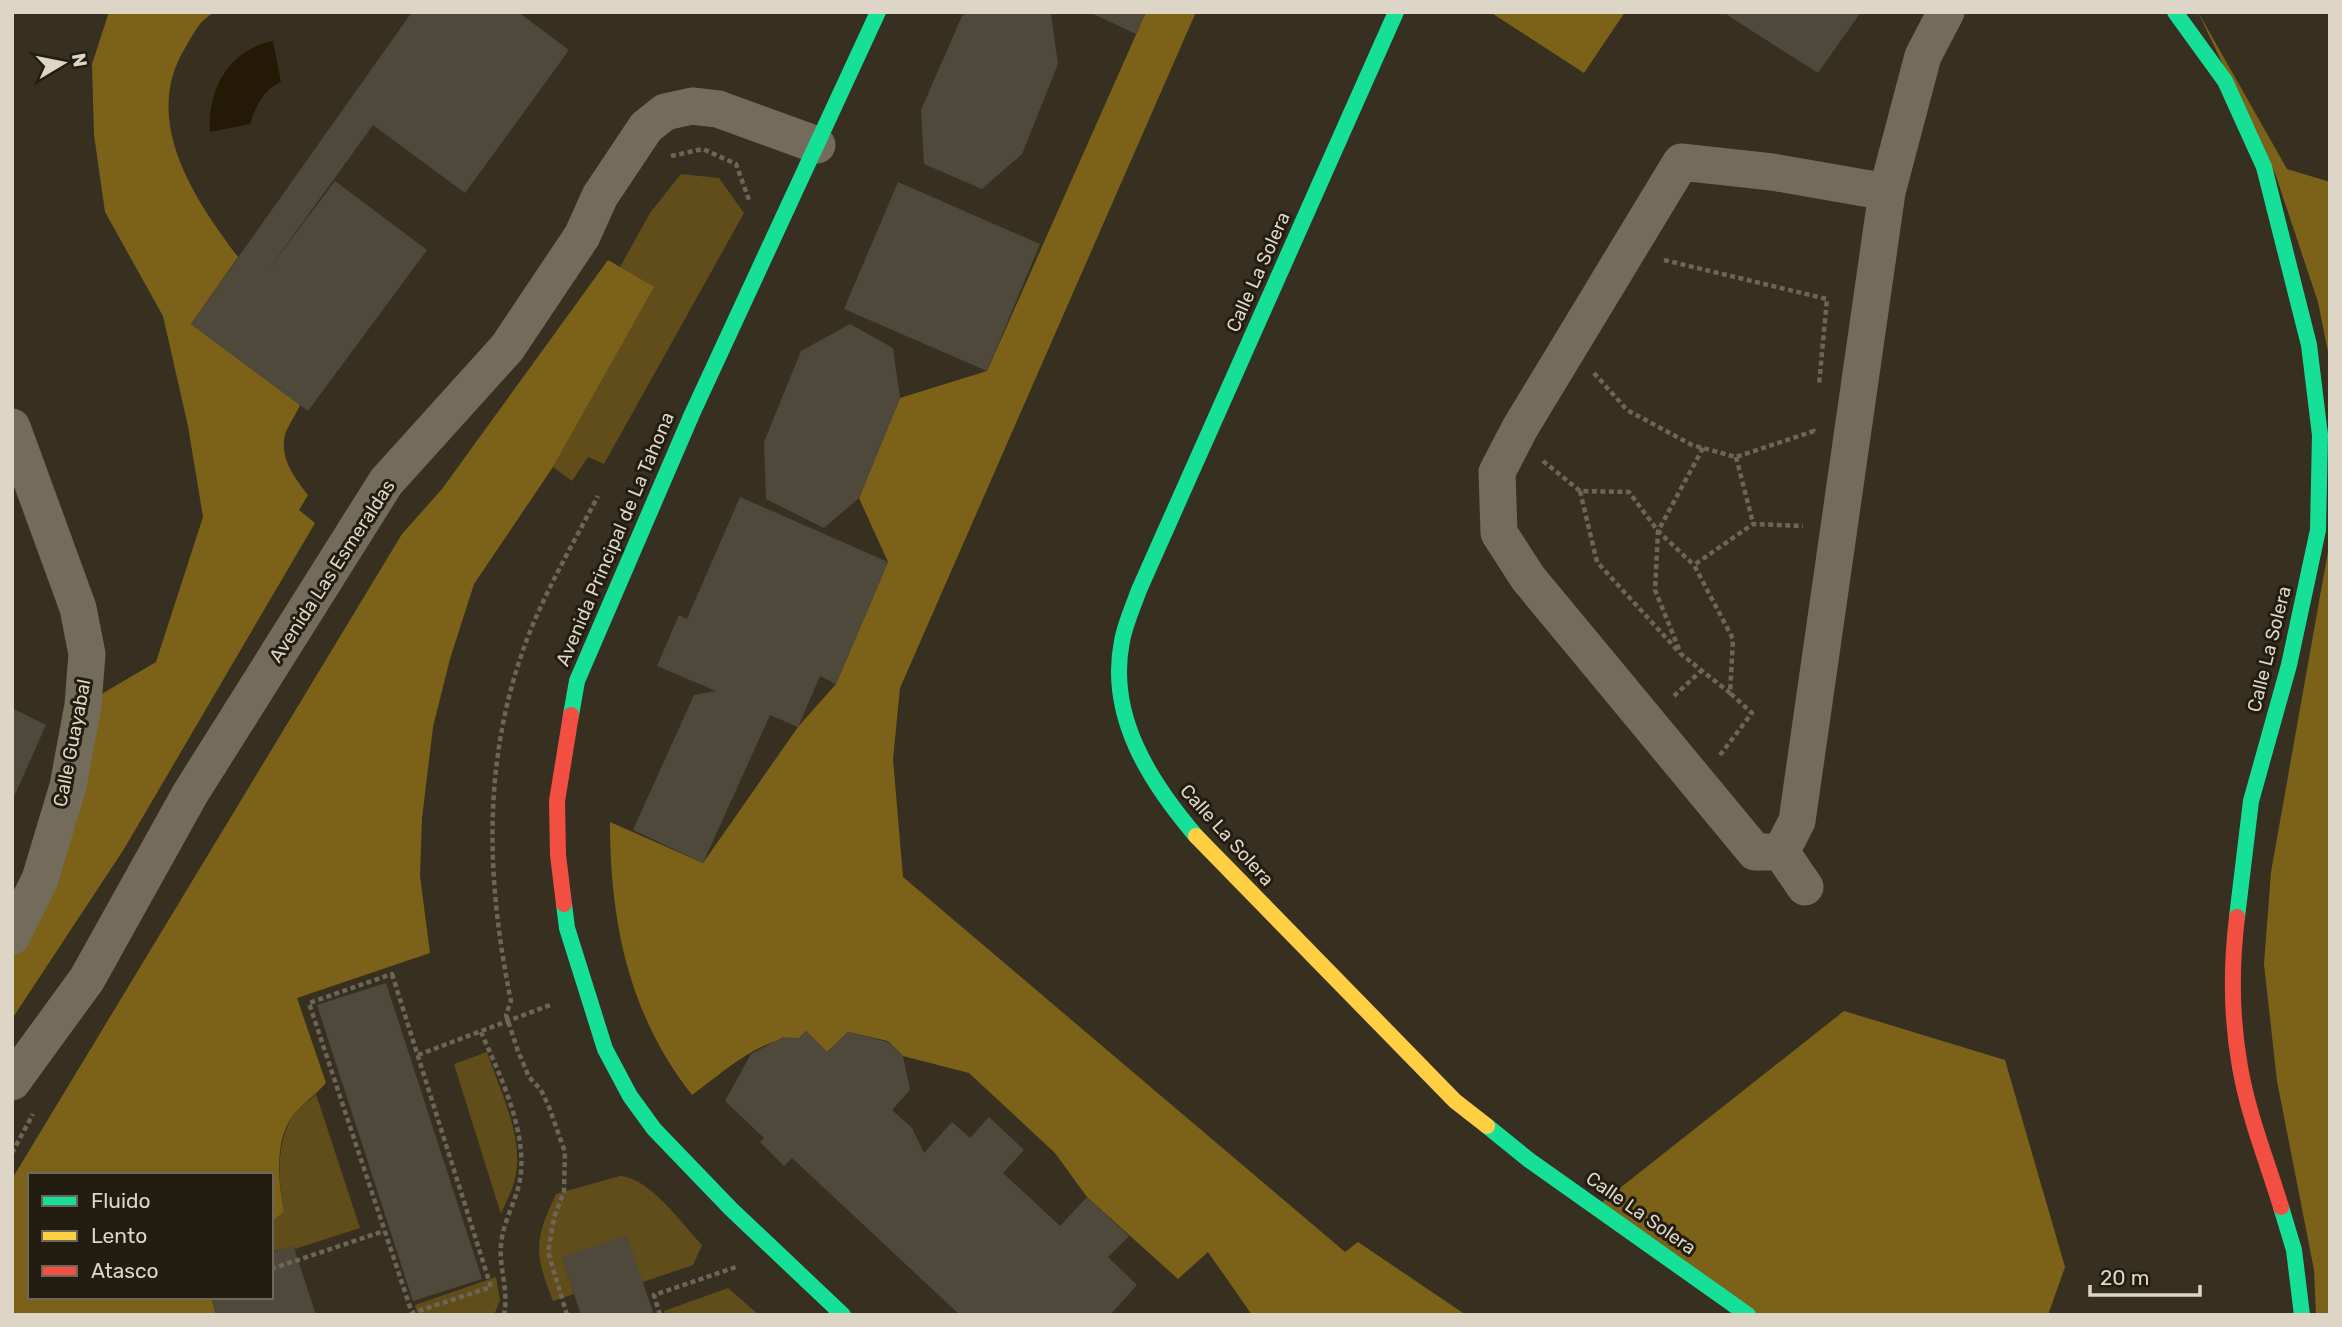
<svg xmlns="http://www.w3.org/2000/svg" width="2342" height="1327" font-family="Rubik,sans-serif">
<rect width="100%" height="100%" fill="#373021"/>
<path fill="#614d19" d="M681 174 719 178 744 213 604 464 588 457 572 481 553 467 653 288 620 267 650 213Z
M487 1052C499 1089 523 1134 516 1174 514 1188 506 1201 501 1214L454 1064Z
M316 1094 360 1228 295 1249 293 1246 271 1252V1223L284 1211C278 1181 276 1146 292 1117 297 1109 309 1101 316 1094Z
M620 1176C649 1177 682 1224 702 1245L693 1265 643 1282 562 1257 574 1294 553 1301C534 1253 534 1241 556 1194Z
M496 1277 500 1300 494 1315H418L415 1305Z
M728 1288 759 1315H666L664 1311Z"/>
<path fill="#7c6218" d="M109 12H215C199 20 194 33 185 48 141 120 194 199 238 257L191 324 300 405C296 415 288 425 285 435 279 457 295 479 308 495L299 510 315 523 124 849 12 1019V936L83 705 156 662 203 517 188 426 163 316 105 212 94 135 92 64Z
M1146 12H1196L900 688 893 759 903 877 1345 1252 1358 1242 1466 1315H1252L1208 1252 1178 1279 1087 1197 1055 1153 969 1073 903 1056 888 1041 848 1032 827 1052 806 1031 799 1038C761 1036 722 1073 692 1095 629 1015 610 922 610 822L703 863 798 727 836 684 888 562 859 498 900 398 987 371Z
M1490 12H1625L1584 73Z
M2198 12 2287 169 2330 182V362L2318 302 2276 176Z
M608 260 654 287 553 467 474 584 450 659 433 727 422 818 420 876 430 953 297 998 326 1083C316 1094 304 1103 294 1114 274 1139 278 1182 284 1211L271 1223V1175H30V1297H211L216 1315H12V1179L402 534 442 489Z
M2330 540V1315H2316L2314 1270 2277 1081 2264 964 2271 872Z
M1844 1011 2005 1060 2065 1267 2048 1315H1739L1596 1207Z"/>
<path fill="#231905" d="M273 41 281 82C263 90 256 106 250 124L210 132C207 90 229 49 273 41Z"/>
<path fill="#4f493c" d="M412 12H518L569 50 465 193 373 125 266 273 335 181 427 250 308 411 191 324Z
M968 12 1051 14 1058 64 1022 154 982 189 924 164 921 110 962 16Z
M1089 12H1146L1136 34Z
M1729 12H1861L1818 73 1727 15Z
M898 182 1040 244 987 371 844 309Z
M850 324 893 348 900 398 859 498 824 528 766 499 764 442 801 351Z
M740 497 888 562 836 684 820 676 798 727 770 715 703 863 633 830 694 695 716 691 657 666 679 615 687 619Z
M12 708 46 725 12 801Z
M386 983 482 1279 413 1301 317 1005Z
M806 1031 827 1052 848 1032 888 1042 903 1056 910 1090 892 1110 912 1128 924 1153 952 1122 970 1138 989 1117 1024 1150 1003 1173 1060 1226 1087 1197 1129 1236 1108 1257 1137 1285 1110 1315H960L792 1158 784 1166 760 1142 764 1138 725 1101 751 1054 783 1037 799 1038Z
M627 1235 654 1315H581L562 1257Z
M293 1245 316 1315H216L211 1297H271V1253Z"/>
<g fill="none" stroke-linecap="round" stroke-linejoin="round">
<path stroke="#6d6658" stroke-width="4.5" stroke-dasharray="5 3.5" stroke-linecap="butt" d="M671 156 703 149 736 164 749 200
M1664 260 1827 299 1819 385
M1594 373 1627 410 1692 445 1736 457 1814 431V434
M1703 448 1658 531 1655 590 1681 654 1730 693 1733 639 1694 565 1753 524 1803 526
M1736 457 1753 523
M1543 461 1580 491 1629 492 1658 531 1694 565
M1580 491 1597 562 1679 652
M1674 696 1702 670
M1720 755 1752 713 1730 693
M392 974 491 1287 412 1313 309 1003Z
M481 1032C499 1073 525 1126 521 1172 519 1198 503 1219 501 1245 499 1269 509 1291 504 1315
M418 1055 553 1004
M12 1153 33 1114
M271 1269 384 1231
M567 1315 548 1252 554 1218 564 1191 565 1152 549 1107 541 1090 529 1077 518 1051 506 1015 511 1001C485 875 482 751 531 629 550 583 575 540 598 496
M660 1315 654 1295 736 1267"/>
<path stroke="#736c5b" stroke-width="37" d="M12 427 78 608 87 654 83 705 68 786 40 879 12 936
M1781 852 1797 821 1887 192 1923 56 1946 12
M1805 887 1781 852H1755L1528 578 1499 533 1497 472 1520 428 1681 162 1772 172 1887 192
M12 1082 87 979 190 794 386 482 507 348 582 236 600 196 646 127 665 112 692 106 718 109 817 145"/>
<path stroke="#16e098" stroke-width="16" d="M2175 12 2225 81 2264 167 2309 345 2320 435 2318 530 2289 665 2251 801 2237 917
M571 715 577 681 692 414 878 12
M1196 836C1150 782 1107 716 1122 641 1125 624 1133 607 1139 590L1396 12
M564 904 567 928 605 1049 630 1096 654 1129 731 1209 843 1315
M1487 1126 1529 1160 1748 1315
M2281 1207 2294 1250 2302 1315"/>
<path stroke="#ffcf43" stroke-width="16" d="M1196 836 1455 1101 1487 1126"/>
<path stroke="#f24e42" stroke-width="16" d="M564 904 558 855 557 801 571 715
M2237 917C2231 967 2231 1017 2240 1067 2248 1114 2267 1161 2281 1207"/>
</g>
<g text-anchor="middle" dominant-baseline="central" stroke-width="6" stroke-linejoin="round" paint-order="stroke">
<g font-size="19" fill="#ddd6c6" stroke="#221d10">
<text transform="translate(1258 272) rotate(-66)">Calle La Solera</text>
<text transform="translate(615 539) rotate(-67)">Avenida Principal de La Tahona</text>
<text transform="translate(332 571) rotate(-57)">Avenida Las Esmeraldas</text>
<text transform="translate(2269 649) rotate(-76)">Calle La Solera</text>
<text transform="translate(72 743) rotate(-79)">Calle Guayabal</text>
<text transform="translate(1227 835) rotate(48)">Calle La Solera</text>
<text transform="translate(1641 1213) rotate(35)">Calle La Solera</text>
</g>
</g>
<rect width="2342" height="1327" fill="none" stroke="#ddd6c6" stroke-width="28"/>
<rect x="28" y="1173" width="245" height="126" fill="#221d10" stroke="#6d6759" stroke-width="2"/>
<rect x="42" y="1196" width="35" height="10" fill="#16e098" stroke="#6d6759" stroke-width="2"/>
<text x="91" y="1208" font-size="21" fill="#ddd6c6">Fluido</text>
<rect x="42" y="1231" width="35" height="10" fill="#ffcf43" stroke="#6d6759" stroke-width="2"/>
<text x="91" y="1243" font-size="21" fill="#ddd6c6">Lento</text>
<rect x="42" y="1266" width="35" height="10" fill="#f24e42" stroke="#6d6759" stroke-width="2"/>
<text x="91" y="1278" font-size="21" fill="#ddd6c6">Atasco</text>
<g transform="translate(63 63) rotate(80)" stroke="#221d10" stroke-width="5" paint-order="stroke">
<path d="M0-5L12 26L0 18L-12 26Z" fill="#ddd6c6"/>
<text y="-10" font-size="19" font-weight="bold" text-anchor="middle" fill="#ddd6c6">N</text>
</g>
<path d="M2090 1285v10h110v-10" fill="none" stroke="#ddd6c6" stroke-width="3.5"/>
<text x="2100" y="1285" font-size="21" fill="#ddd6c6" stroke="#221d10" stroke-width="5" paint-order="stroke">20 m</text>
</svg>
